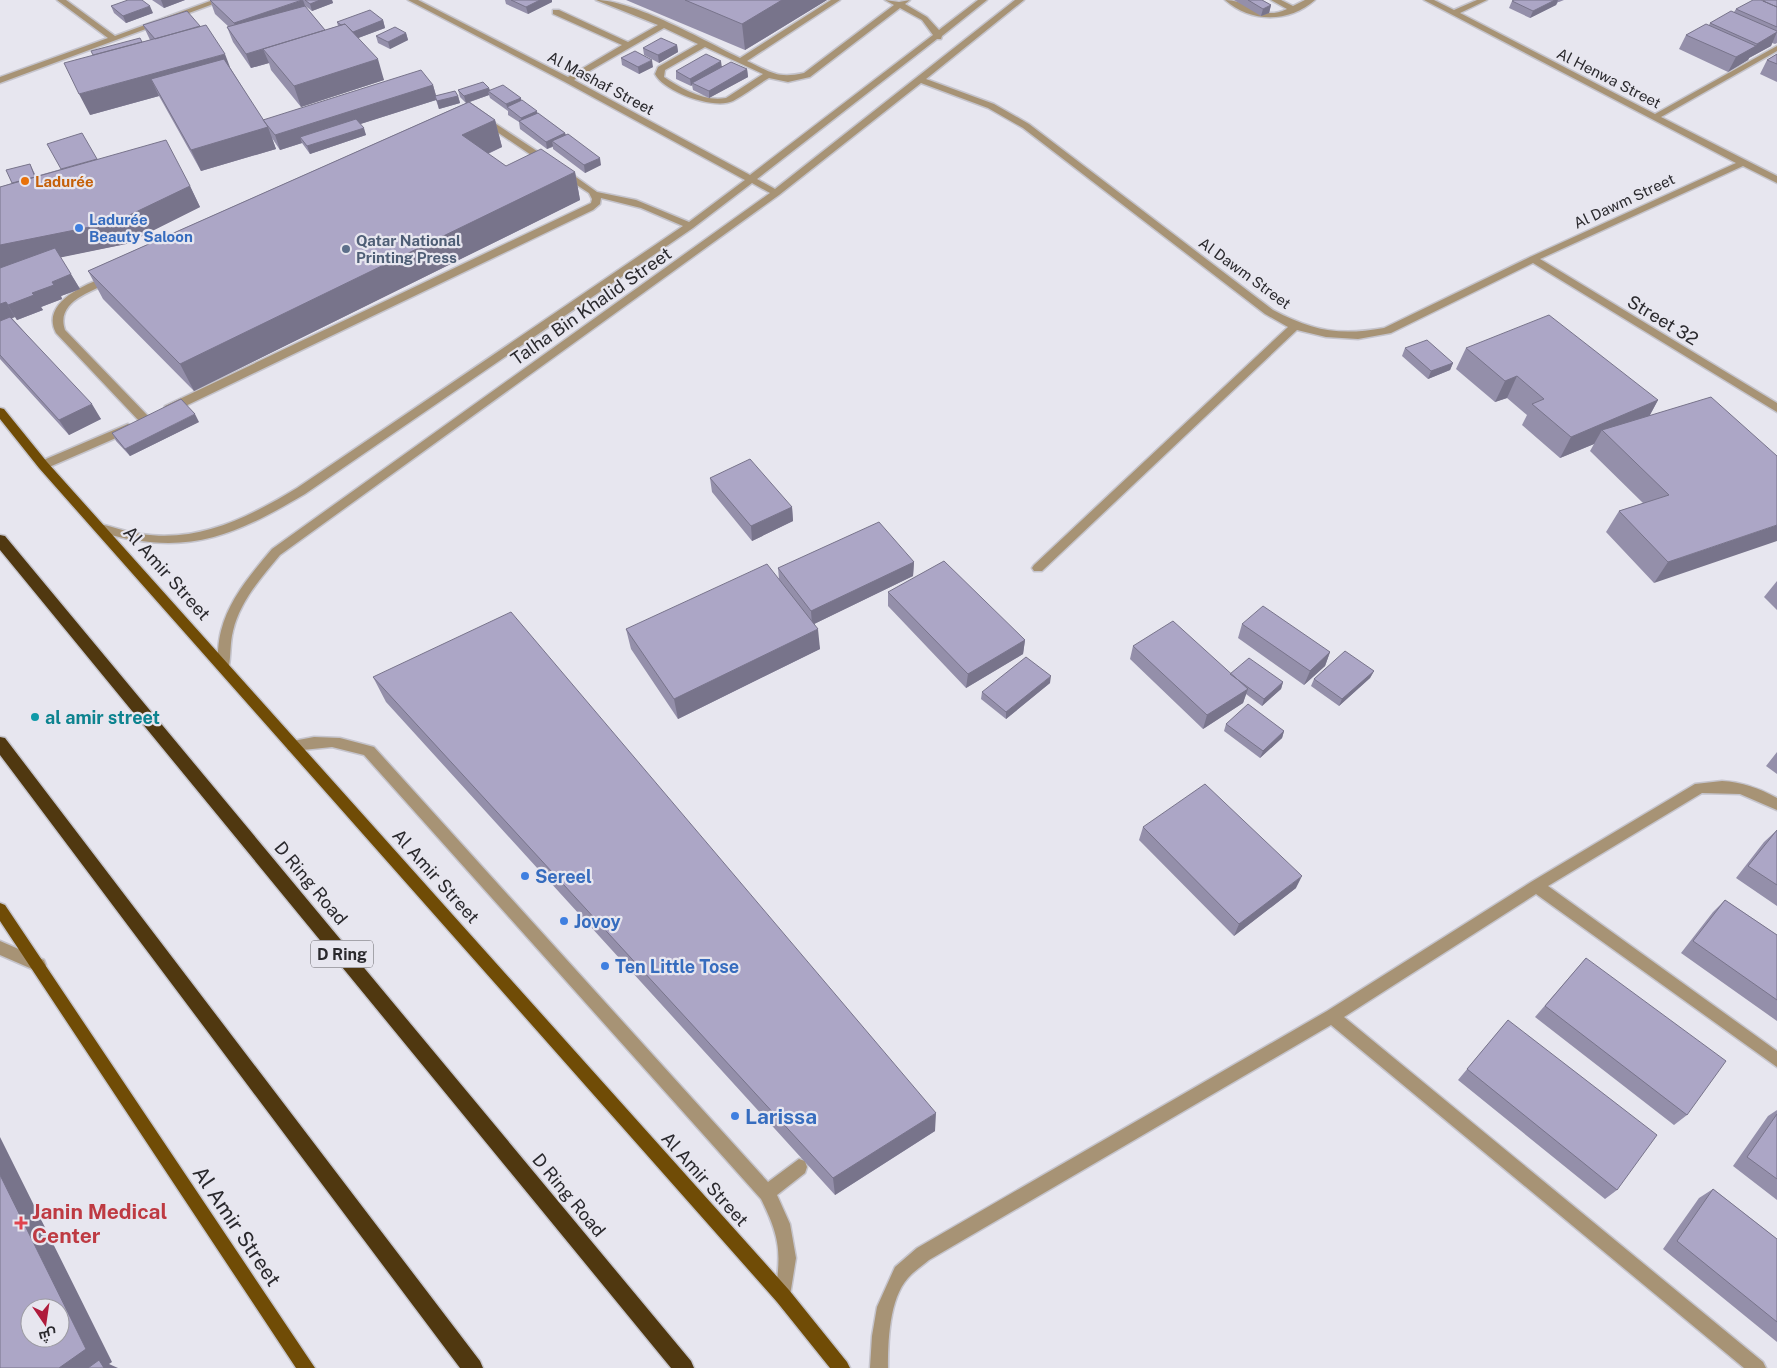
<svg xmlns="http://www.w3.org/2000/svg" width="1777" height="1368" font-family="'Public Sans',Cairo,sans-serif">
<rect width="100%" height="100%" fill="#e7e6ef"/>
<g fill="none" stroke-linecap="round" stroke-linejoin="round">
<defs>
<path id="minor" d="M57 0H66L115 36 213 0H224L0 83V77L108 38Z
M408 0H418L568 77 622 45 553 14V10H559L628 42 658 25 596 0C633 0 705 41 740 58L831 0H840L747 61C771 72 777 79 804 73L894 5 885 0 899 2 910 0 905 4 927 17 939 30 978 0H987L942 36 941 39H937L757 179 775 189 1015 0H1024L926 79 994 104 1029 124 1273 310C1313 331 1339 336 1384 328L1530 257 1736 163 1424 0H1434L1454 10 1477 0H1487L1460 13 1655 114 1777 46V51L1661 117 1777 176V183L1743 166 1540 259 1777 403V412L1533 263 1391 333 1358 339 1326 337 1297 330 1042 571H1034L1032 568 1034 565 1288 327 1265 314 1023 128 988 108 921 83 779 195 280 555C261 578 240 601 233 631 230 642 231 654 229 666L227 669H219L217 666C218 654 218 642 221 631 229 599 251 574 272 549L770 193 752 183 693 228 305 494C229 539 184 557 96 531L94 528 100 524C114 527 127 532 141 534 199 543 249 517 297 488L683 226 641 208 601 198 600 204 593 210 173 412H165L164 409 165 406 591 203 592 199 589 193 560 174V170H566L597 192 636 200 689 222 745 180 565 82ZM900 8 922 20 933 35 750 175 574 80 664 28 698 44 658 67 655 74C664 92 714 110 733 101 745 95 757 85 769 78L788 82 810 77ZM705 47 763 74 726 98C704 102 682 89 664 77L665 70Z
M1225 0C1250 0 1259 22 1287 9L1271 0H1281L1293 6 1305 0H1315C1289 23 1251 23 1225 0Z
M484 116 549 159V163H543L481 121 480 119Z
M110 276 113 277V281C93 291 55 301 65 330L149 417 150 420 145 424 141 423 56 333C40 303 86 283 110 276Z
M128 424 133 428 132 431 47 468 43 469 37 465 39 462Z
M314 737 340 738 374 747 768 1182 799 1159 805 1161 807 1167 805 1173 777 1195 790 1224 796 1258 789 1302 783 1304 777 1302 775 1296C781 1253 781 1239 761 1199L364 755 332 747 293 751 288 750 287 746 288 742Z
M1722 781C1742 782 1759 788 1777 798V810L1740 794 1702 793 1548 886 1777 1051V1067L1536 894 1344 1017 1763 1362 1766 1368H1744L1331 1025 929 1260C922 1266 914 1271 908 1278 889 1299 888 1342 888 1368H870L872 1336 877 1307 895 1267 917 1248 1327 1011 1531 882 1695 784Z
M0 941 44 960 46 965 44 970 39 972 0 955Z"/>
<path id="major" d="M0 408 4 409 47 462 789 1290 847 1362 850 1368H830L777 1302 39 468 0 419Z
M0 903 5 905 315 1368H296L0 921Z"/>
<path id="highway" d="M0 535 5 536 691 1361 694 1368H671L0 550Z
M0 737 5 738 480 1361 483 1368H460L0 755Z"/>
</defs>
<use href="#minor" stroke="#c5c4cc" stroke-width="3"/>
<use href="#major" stroke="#c5c4cc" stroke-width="3"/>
<use href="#highway" stroke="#c5c4cc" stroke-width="3"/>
<use href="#minor" fill="#a79375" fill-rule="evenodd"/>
<use href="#major" fill="#704c06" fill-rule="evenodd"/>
<use href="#highway" fill="#503810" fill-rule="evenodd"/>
</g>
<path fill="#948faa" d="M152 0H185L164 8Z
M210 0H332L333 3 312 11 304 5 325 30 338 26 337 22 383 20 385 28 358 38 384 80 301 107 271 70 269 63 251 68 233 42 227 27H229L215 14Z
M505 0H552V2L528 14 506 4Z
M626 0H827L745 50Z
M1234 0H1262L1271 5 1269 13 1261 16Z
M1514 0H1564L1559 2H1558L1556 5 1530 18 1509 8 1512 1Z
M1777 0V43L1775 44 1772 43 1771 46 1749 58 1748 60 1728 72 1679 49 1686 35 1709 25 1710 23 1734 12 1736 9 1763 1Z
M111 6 153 13 126 23 114 13Z
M143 25 231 69 264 122 433 85 436 96H458L460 103 439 109 436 100 360 124 366 135 310 154 302 143 280 150 272 138 276 149 201 171 159 96 90 115 142 42 150 40Z
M406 33 408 40 390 49 378 43 376 36Z
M677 45 678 52 659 63 644 55 643 48Z
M1777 54V82L1760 74 1767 60Z
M621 58 653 67 639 74 622 65Z
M722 66 747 69 748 77 709 98 693 90 692 85 691 86 676 79V71Z
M489 88 490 90 521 98V101L565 133 566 135 601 165 585 173 553 149V147L547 149 520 129 519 122 508 115V111L490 98 489 95 470 102 495 120 502 147 488 154 506 166 575 172 580 200 194 391 103 299 88 271 466 103 460 97 458 90Z
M97 159 190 186 200 207 126 244 60 257 80 289 61 296 62 299 41 307 43 310 17 320 15 317 12 318 101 419 69 435 0 359V187L12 183 30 164 36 176Z
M1405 348 1453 363 1450 370 1428 379 1402 356Z
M1466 348 1658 400 1650 415 1777 456 1654 583 1606 532 1619 511 1643 503 1590 451 1594 444 1560 458 1522 425 1527 415 1507 398 1495 402 1456 369Z
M199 422 130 456 116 441 112 433Z
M710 478 792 507 793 521 752 541 712 492Z
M914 562 913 576 814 624 820 649 678 719 631 649 626 629 779 579 778 568Z
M1777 581V610L1764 597Z
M888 592 1025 640 1023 654 966 688 888 606Z
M1242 624 1330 652 1325 666 1304 685 1238 638Z
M1133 646 1230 674 1283 682 1281 689 1262 706 1246 694 1243 703 1203 729 1130 659Z
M1374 671 1370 678 1339 706 1311 686 1314 679Z
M373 677 935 1131 835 1195 386 702Z
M1050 683 1006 719 981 699 982 692Z
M1226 724 1284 731 1282 738 1260 758 1224 731Z
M1777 752V774L1766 766Z
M1143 827 1296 888 1234 936 1139 840Z
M1777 830V906L1736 878 1764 842Z
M1725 900 1777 935V1021L1681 953 1713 912Z
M1586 958 1687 1115 1674 1125 1535 1017Z
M1508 1020 1617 1190 1605 1199 1458 1080Z
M1777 1110V1200L1733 1166 1768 1116Z
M1713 1189 1777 1239V1342L1663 1249 1699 1198Z"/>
<path fill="#78748b" d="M161 0H185L164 8Z
M303 0 308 14 239 37 234 23Z
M320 0H332L333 3 312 11 310 4Z
M540 0H552V2L528 14 526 7Z
M782 0H827L745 50 742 24Z
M1555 0H1558L1556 5 1530 18 1533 11Z
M1271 5 1269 13 1261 16 1263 9Z
M150 6 153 13 126 23 123 16Z
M383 20 385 28 353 40 350 33Z
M325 31 263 49 269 63 251 68 246 54Z
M1777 32 1771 46 1749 58 1757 44Z
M406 33 408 40 390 49 388 42Z
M677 45 678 52 659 63 658 55Z
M1756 46 1748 60 1728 72 1736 57Z
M225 54 233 75 151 79 159 96 90 115 79 94Z
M378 59 384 80 301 107 294 86Z
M652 60 653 67 639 74 638 67Z
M721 61 722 68 692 83V85L691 86 690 79Z
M747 69 748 77 709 98V91Z
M433 85 437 99 435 96 436 100 304 142 300 137 302 143 280 150 275 135Z
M489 88 490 92 488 91 489 95 466 103 464 96Z
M458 96 460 103 439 109 437 101Z
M521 98 522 105 507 107 506 104Z
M537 111 538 118 522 124 521 118Z
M495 120 502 147 469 162 462 135Z
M268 127 276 149 201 171 191 150Z
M364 128 366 135 310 154 307 146Z
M565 133 567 140 552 141 553 146 547 149 546 142Z
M600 158 601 165 585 173 584 165Z
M575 172 580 200 194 391 180 364Z
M190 186 200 207 126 244 0 270V245Z
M71 274 80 289 61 296 62 299 41 307 43 310 17 320 8 305 52 282Z
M6 302 15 317 0 323V304Z
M1453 363 1450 370 1428 379 1431 371Z
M1517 376 1507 398 1495 402 1505 381Z
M1658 400 1646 422 1602 430 1594 444 1560 458 1571 437Z
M92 404 101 419 69 435 59 420Z
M195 414 199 422 130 456 125 449Z
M792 507 793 521 752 541 751 526Z
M1777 525V541L1654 583 1668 562Z
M914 562 913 576 812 625 811 611Z
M818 629 820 649 678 719 674 699Z
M1025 640 1023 654 966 688 968 674Z
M1330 652 1325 666 1304 685 1310 671Z
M1374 671 1370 678 1339 706 1342 699Z
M1051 676 1050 683 1006 719V712Z
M1283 682 1281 689 1262 706 1264 699Z
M1248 689 1243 703 1203 729 1207 715Z
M1284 731 1282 738 1260 758 1263 751Z
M1302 876 1296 888 1234 936 1239 924Z
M936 1113 935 1131 835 1195 833 1178Z
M0 1137 112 1362 109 1364 118 1368H59L0 1175Z"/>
<path fill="#aca6c6" stroke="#78748b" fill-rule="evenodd" d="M128 0H142L150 6 123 16 111 6Z
M210 0H302L234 23Z
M305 0H320L310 4Z
M511 0H540L526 7Z
M685 0H782L742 24Z
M1248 0H1262L1271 5 1263 9Z
M1514 0H1555L1533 11 1512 1Z
M1753 0H1761L1777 7V27L1736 9Z
M1765 0H1777V7L1763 1Z
M305 6 325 30 246 54 227 27Z
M370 10 383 20 353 32 345 24 341 25 337 22Z
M187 11 200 26 155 39 143 25Z
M1731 11 1777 31V32L1757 44 1710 23Z
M345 24 378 59 294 86 263 49Z
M1706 24 1756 46 1736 57 1686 35Z
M206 25 225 54 79 94 64 63Z
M395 27 406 33 388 42 376 36Z
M140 38 142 42 93 55 91 51Z
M661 38 677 45 658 55 643 48Z
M635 51 652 60 638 67 621 58Z
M706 54 721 61 690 79 676 71Z
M1777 54V64L1767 60Z
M224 59 268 127 191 150 151 79Z
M731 62 747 69 709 91 692 83Z
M421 70 433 85 275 135 263 120Z
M483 82 489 88 464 96 458 90Z
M503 85 521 98 506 104 488 91Z
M455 91 458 96 437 101 435 96Z
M522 100 537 111 521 118 507 107Z
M469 102 495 120 462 135 506 166 541 149 575 172 180 364 88 271Z
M538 113 565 133 546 142 519 121Z
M356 119 364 128 307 146 300 137Z
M82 133 97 159 61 169 47 144Z
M568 134 600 158 584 165 552 141Z
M166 140 190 186 115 222 0 245V187Z
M30 164 35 177 12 183 6 170Z
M55 248 71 274 52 282 54 285 32 293 34 295 8 305 6 302 0 304V268Z
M1549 315 1658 400 1571 437 1532 404 1544 399 1517 376 1505 381 1466 348Z
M10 317 92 404 59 420 0 355V321Z
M1427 340 1453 363 1431 371 1405 348Z
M1711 397 1777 456V525L1668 562 1619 511 1669 495 1602 430Z
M181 399 195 414 125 449 112 433Z
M750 459 792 507 751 526 710 478Z
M879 522 914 562 811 611 778 568Z
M944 561 1025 640 968 674 888 592Z
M767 564 818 629 674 699 626 629Z
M1263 606 1330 652 1310 671 1242 624Z
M511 612 936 1113 833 1178 373 677Z
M1173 621 1248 689 1207 715 1133 646Z
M1345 651 1374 671 1342 699 1314 679Z
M1026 657 1051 676 1006 712 982 692Z
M1249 658 1283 682 1264 699 1230 674Z
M1248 704 1284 731 1263 751 1226 724Z
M1205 784 1302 876 1239 924 1143 827Z
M1777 830V885L1748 866Z
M1725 900 1777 935V1000L1693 941Z
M1586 958 1726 1061 1687 1115 1545 1006Z
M1508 1020 1657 1135 1617 1190 1467 1069Z
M1777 1114V1179L1747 1157Z
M0 1175 86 1349 59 1368H0ZM30 1308H60V1338H30Z
M1713 1189 1777 1239V1322L1677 1241Z
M99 1360 104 1368H88Z"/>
<circle fill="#e8710a" stroke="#e7e6ef" stroke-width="2" cx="25" cy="181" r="5"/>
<g fill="#3f7fe0" stroke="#e7e6ef" stroke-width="2">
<circle cx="79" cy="228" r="5"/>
<circle cx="525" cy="876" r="5"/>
<circle cx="564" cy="921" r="5"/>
<circle cx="605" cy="966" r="5"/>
<circle cx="735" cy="1116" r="5"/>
</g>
<circle fill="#5c6f8a" stroke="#e7e6ef" stroke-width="2" cx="346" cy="249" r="5"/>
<circle fill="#0f9aa8" stroke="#e7e6ef" stroke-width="2" cx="35" cy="717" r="5"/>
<path fill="#e0444e" stroke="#e7e6ef" stroke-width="2" d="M18.5 1215.5h5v5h5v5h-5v5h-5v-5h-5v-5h5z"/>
<g text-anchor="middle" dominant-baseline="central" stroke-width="4.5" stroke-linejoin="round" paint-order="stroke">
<g font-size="15" fill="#2a292d" stroke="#e7e6ef">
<text transform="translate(1609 78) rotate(27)">Al Henwa Street</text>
<text transform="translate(601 83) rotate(28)">Al Mashaf Street</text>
<text transform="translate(1624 201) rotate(-25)">Al Dawm Street</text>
<text transform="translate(1245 273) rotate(36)">Al Dawm Street</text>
</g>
<g font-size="15" font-weight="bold" fill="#c56008" stroke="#e7e6ef" text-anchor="start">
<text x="35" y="181">Ladurée</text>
</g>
<g font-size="15" font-weight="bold" fill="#366cbe" stroke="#e7e6ef" text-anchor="start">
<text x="89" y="219">Ladurée<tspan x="89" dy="17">Beauty Saloon</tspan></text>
</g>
<g font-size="15" font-weight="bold" fill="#4e5e75" stroke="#e7e6ef" text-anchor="start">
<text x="356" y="240">Qatar National<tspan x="356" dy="17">Printing Press</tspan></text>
</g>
<rect fill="#e7e6ef" stroke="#636267" stroke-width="1" x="311" y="940.5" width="62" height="27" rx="4"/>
<g font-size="16" font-weight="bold" fill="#2a292d">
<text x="342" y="954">D Ring</text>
</g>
<g font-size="18" fill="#2a292d" stroke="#e7e6ef">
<text transform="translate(591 306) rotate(-35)">Talha Bin Khalid Street</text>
<text transform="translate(1663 320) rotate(31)">Street 32</text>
<text transform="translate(167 573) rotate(48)">Al Amir Street</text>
<text transform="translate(436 876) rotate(48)">Al Amir Street</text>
<text transform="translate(311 883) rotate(50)">D Ring Road</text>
<text transform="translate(705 1179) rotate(48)">Al Amir Street</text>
<text transform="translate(569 1195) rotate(50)">D Ring Road</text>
</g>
<g font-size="18" font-weight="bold" fill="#0d838f" stroke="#e7e6ef" text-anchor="start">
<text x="45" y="717">al amir street</text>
</g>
<g font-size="18" font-weight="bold" fill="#366cbe" stroke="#e7e6ef" text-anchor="start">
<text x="535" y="876">Sereel</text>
<text x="574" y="921">Jovoy</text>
<text x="615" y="966">Ten Little Tose</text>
</g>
<g font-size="21" font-weight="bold" fill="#366cbe" stroke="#e7e6ef" text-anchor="start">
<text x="745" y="1116">Larissa</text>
</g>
<g font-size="21" font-weight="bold" fill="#be3a42" stroke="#e7e6ef" text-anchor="start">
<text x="32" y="1211">Janin Medical<tspan x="32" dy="24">Center</tspan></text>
</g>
<g font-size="21" fill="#2a292d" stroke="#e7e6ef">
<text transform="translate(237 1226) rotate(56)">Al Amir Street</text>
</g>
</g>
<g transform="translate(45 1323) rotate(167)"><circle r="24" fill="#e7e6ef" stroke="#9b9aa1"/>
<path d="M0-4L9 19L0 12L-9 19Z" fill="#af1b3c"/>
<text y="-8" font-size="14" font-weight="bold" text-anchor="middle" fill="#2a292d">ش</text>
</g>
</svg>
